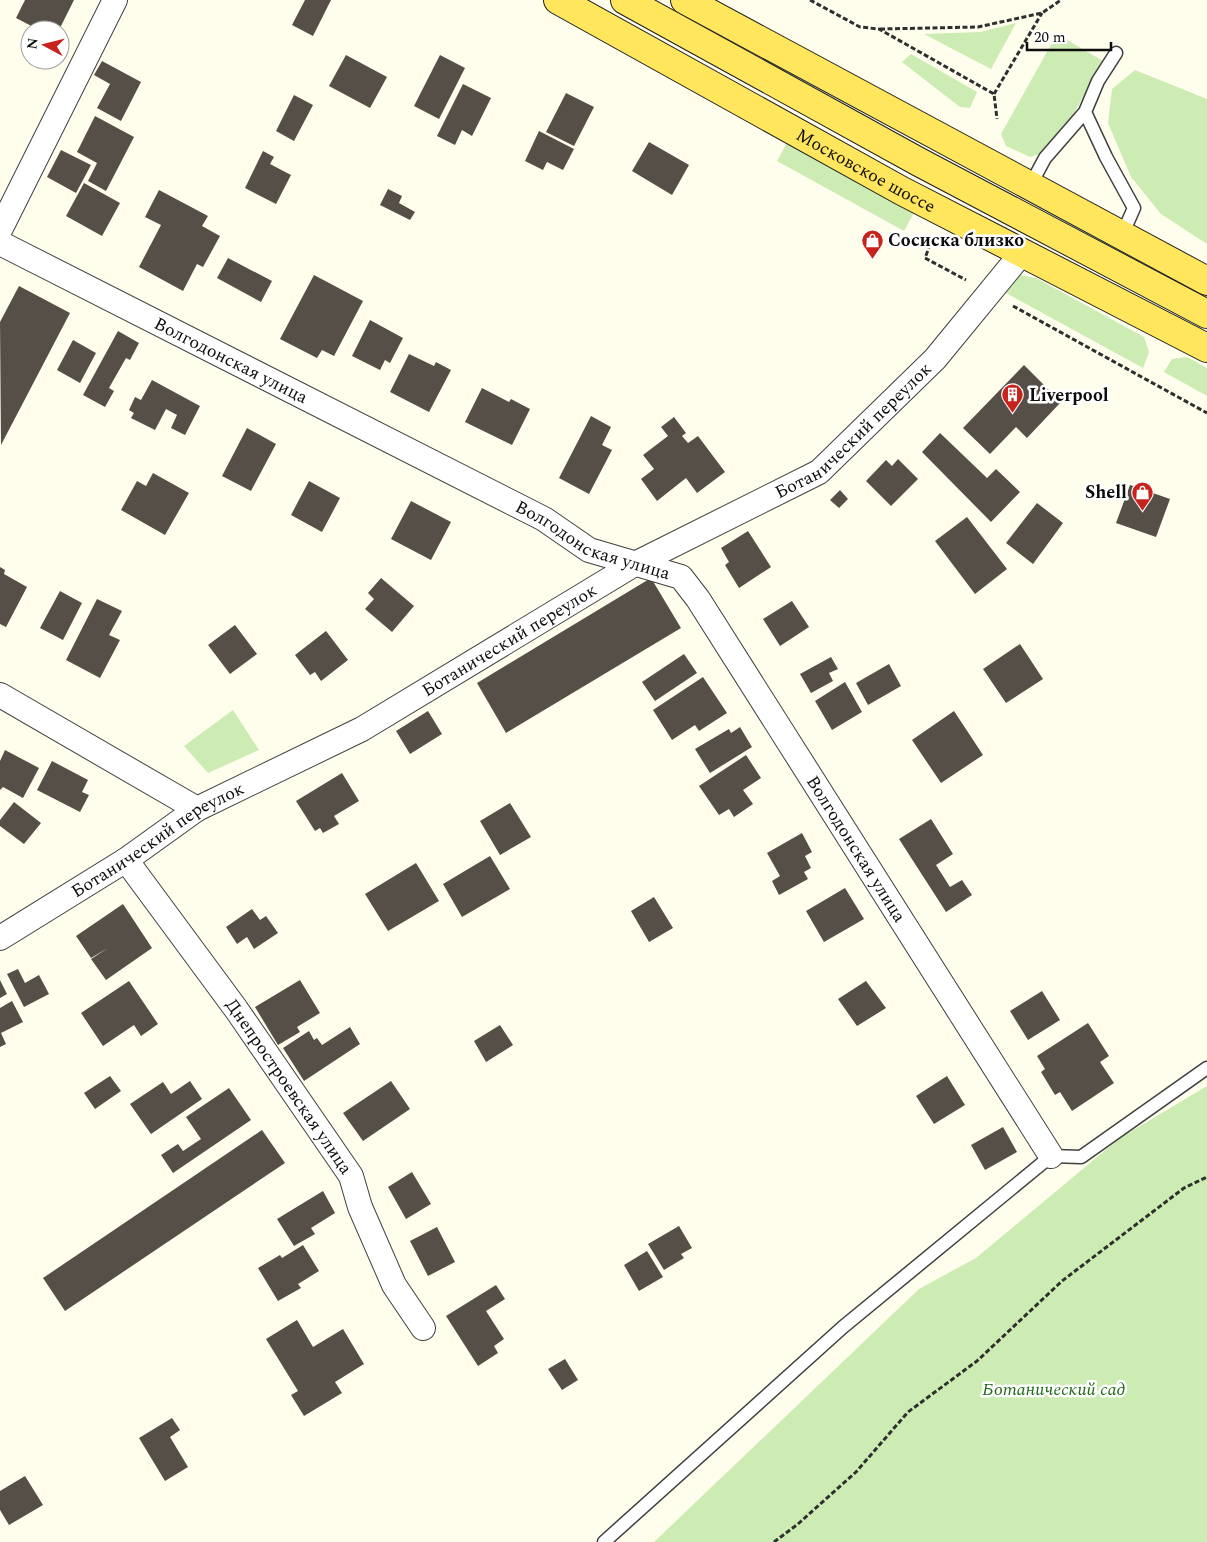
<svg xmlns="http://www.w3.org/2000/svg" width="1207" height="1542" font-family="Spectral,serif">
<rect width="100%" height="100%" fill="#fffdec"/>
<path fill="#ccecb3" d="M1016 23 991 69 924 34 980 32Z
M1057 34 1103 61 1069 122 1049 151 1030 157 1006 146 1001 134Z
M911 54 977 92 970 108 960 107 902 62Z
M1135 70 1207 99V244L1161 214 1131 177 1108 123 1112 89Z
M790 137 917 207 904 231 777 161Z
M1020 275 1036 278 1144 337 1149 352 1143 368 1006 293Z
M1187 357 1207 368V396L1164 372 1172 359Z
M233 710 259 750 208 773 184 746Z
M1207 1086V1542H654L919 1289 976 1258 1120 1138Z"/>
<path fill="#564f48" d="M25 0H74L59 30H39L16 18Z
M305 0H331L313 36 292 25Z
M346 55 387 77 370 108 329 86Z
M440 55 465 68 439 119 414 106Z
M102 61 141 82 121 121 97 108 110 84 94 75Z
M463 84 491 98 472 136 462 130 455 145 437 136Z
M566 93 594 107 574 146 546 132Z
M294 95 313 105 294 141 276 131Z
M95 116 134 137 106 191 88 181 97 163 77 152Z
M539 131 574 149 563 170 547 162 543 170 525 161Z
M649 142 689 165 672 195 632 171Z
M61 150 91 165 76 193 47 177Z
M263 151 274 157 270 164 291 175 276 204 245 188Z
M84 183 120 203 102 236 66 216Z
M388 189 402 196 399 203 415 212 410 220 380 205Z
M159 190 208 216 202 226 220 236 203 267 197 264 183 291 139 267 161 225 145 217Z
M228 258 272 281 261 302 217 278Z
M314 275 363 301 334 356 322 350 317 358 280 339Z
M19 286 70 313 1 445 0 322Z
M370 320 403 338 390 363 385 360 380 370 352 356Z
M118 331 139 343 130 360 126 358 109 388 114 391 105 407 83 395Z
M73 340 96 353 80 383 57 370Z
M409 354 434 366 436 362 451 370 429 412 390 392Z
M1024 365 1061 402 1027 438 1016 427 990 454 963 428Z
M152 380 200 406 185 435 171 428 177 415 166 409 155 430 131 418 134 413 129 410 135 397 141 400Z
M482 388 509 402 511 399 530 409 512 445 465 422Z
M591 416 611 427 602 445 612 450 589 494 559 478Z
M674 417 686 433 682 436 688 443 698 436 725 472 697 493 686 478 657 501 641 479 654 469 643 455 668 436 661 427Z
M247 428 276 444 251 491 222 476Z
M940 433 987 478 996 469 1020 492 991 522 922 452Z
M898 459 918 479 891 506 866 481 886 460 892 466Z
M153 473 189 493 165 535 121 510 137 481 146 486Z
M309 481 340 498 322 532 291 515Z
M1130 485 1170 499 1156 537 1116 523Z
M840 490 848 499 839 508 830 500Z
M411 501 451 522 431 560 391 539Z
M1037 503 1063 523 1033 564 1006 543Z
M967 517 1007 569 975 594 935 541Z
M748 531 771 567 739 588 725 565 729 562 721 548Z
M0 567 5 570 4 574 27 587 6 627 0 624Z
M381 578 414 606 392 632 365 609 374 599 368 593Z
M651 578 681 628 506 733 477 683Z
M60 591 82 603 63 640 40 628Z
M97 599 122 611 109 635 120 640 100 678 66 660Z
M792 601 809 627 780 646 763 619Z
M235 625 257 654 230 674 208 645Z
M326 631 348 660 321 681 315 672 310 675 295 655Z
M1020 644 1043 679 1006 703 983 669Z
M684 654 697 673 655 701 642 682Z
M831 657 838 669 829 673 833 681 811 693 800 674Z
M889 664 901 686 868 705 856 683Z
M703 677 727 713 699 731 695 725 672 740 653 710Z
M845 682 862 712 832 730 815 701Z
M428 711 442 734 410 754 396 731Z
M954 711 983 755 941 783 912 740Z
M740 727 752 747 710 773 695 749 729 729 731 733Z
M5 750 39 768 23 798 3 787 0 790V761Z
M746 755 761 778 743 790 753 804 734 817 729 809 719 815 699 786Z
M52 761 88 780 82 792 89 795 80 812 37 790Z
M342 773 359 801 334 816 339 824 323 833 320 828 315 831 296 801Z
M14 802 41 823 24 844 0 826V820Z
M510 803 531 837 500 855 480 821Z
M931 819 953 854 936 865 950 887 962 880 972 895 946 912 899 839Z
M802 833 812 852 805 856 811 868 804 872 808 879 779 895 772 881 780 876 767 853Z
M490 856 510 889 462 917 443 884Z
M416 863 439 901 388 931 365 894Z
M845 888 864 919 824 942 806 911Z
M654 897 673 928 649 942 631 911Z
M123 904 152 948 106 980 91 959 108 948 91 958 76 936Z
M252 909 260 920 266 916 278 933 254 949 247 937 237 944 226 927Z
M18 969 25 983 39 975 49 994 24 1007 7 974Z
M0 980 7 994 0 998Z
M300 980 320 1013 297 1027 300 1032 278 1045 255 1007Z
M129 981 158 1024 141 1036 134 1025 103 1046 81 1013Z
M866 981 886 1008 857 1026 838 999Z
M1042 991 1060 1020 1028 1040 1010 1011Z
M12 1001 23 1022 1 1033 6 1044 0 1047V1008Z
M1088 1023 1109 1056 1100 1062 1114 1083 1072 1111 1060 1092 1055 1095 1041 1072 1045 1069 1037 1056Z
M500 1025 513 1045 486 1062 474 1041Z
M350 1027 360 1044 304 1081 283 1048 309 1031 314 1040 317 1038 322 1045Z
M110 1076 121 1091 95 1109 84 1093Z
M947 1076 965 1105 934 1124 916 1096Z
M190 1081 202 1099 151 1134 130 1104 163 1082 171 1094Z
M391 1081 410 1109 363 1141 343 1113Z
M229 1088 251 1120 173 1173 161 1155 178 1144 183 1151 201 1139 186 1117Z
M1003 1127 1017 1152 985 1170 971 1145Z
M262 1130 285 1163 65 1311 43 1278Z
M412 1172 431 1204 406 1219 388 1187Z
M323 1191 335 1213 311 1228 315 1234 294 1246 277 1219Z
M679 1226 692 1248 681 1254 684 1258 664 1270 648 1244Z
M437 1227 455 1262 428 1276 410 1241Z
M303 1245 319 1271 298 1284 301 1288 278 1301 258 1268 280 1255 282 1258Z
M647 1251 663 1277 639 1291 624 1265Z
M496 1285 505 1299 486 1311 504 1339 494 1346 498 1353 478 1366 446 1316Z
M297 1320 313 1347 343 1329 364 1364 335 1382 342 1393 304 1416 291 1395 298 1391 266 1339Z
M565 1359 578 1380 562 1390 548 1369Z
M172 1418 180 1430 170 1437 188 1467 165 1481 139 1438Z
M25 1476 43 1505 9 1525 0 1510V1491Z"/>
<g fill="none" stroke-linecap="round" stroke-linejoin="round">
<defs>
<path id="lane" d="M1085 112 1106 157 1134 208 1122 235
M1030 186 1045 158 1085 112 1098 81 1116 53
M604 1542 843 1327 1051 1156 1081 1157 1207 1068"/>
<g id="street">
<path d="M0 230 115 0"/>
<path id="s1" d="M0 243 544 519 589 550 681 577 698 599 1051 1156"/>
<path d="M0 695 197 809"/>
<path id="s2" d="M126 860 236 1009 351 1176 360 1207 394 1285 423 1328"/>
<path id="s3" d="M0 938 126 860 197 809 362 729 633 565 819 472 935 359 1022 253"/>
</g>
<g id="primary">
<path id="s4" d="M558 0 902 191 1207 348"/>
<path d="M625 0 919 162 1207 314"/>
<path d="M685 0 1207 281"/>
</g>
</defs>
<use href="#lane" stroke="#404040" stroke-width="15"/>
<use href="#street" stroke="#404040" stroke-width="26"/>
<use href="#primary" stroke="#1e1e1e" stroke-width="30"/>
<path stroke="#2f2f2f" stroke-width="3" stroke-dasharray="5 2.5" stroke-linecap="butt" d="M810 0 860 27 879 29 994 94 997 119
M880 29 978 27 1042 13 1061 0
M994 94 1042 13
M933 237 925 258 966 280
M1013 306 1207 413
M774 1542 798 1524 856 1472 908 1412 977 1361 1062 1281 1184 1188 1207 1177"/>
<use href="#lane" stroke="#fff" stroke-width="12"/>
<use href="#street" stroke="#fff" stroke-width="24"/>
<use href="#primary" stroke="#ffe65c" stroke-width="28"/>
</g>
<defs>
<symbol id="shop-pin" viewBox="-11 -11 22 30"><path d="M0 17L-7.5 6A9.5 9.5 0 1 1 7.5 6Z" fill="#c7221b" stroke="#fff"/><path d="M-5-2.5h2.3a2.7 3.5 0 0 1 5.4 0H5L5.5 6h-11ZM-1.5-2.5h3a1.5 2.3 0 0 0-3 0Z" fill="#fff"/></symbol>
<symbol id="building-pin" viewBox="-11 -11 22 30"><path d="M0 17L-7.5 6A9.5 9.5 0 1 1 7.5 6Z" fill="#c7221b" stroke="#fff"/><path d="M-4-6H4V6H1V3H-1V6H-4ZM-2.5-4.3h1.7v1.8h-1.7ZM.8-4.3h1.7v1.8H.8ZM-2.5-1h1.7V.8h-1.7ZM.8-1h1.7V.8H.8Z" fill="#fff"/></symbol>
</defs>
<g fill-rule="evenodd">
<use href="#shop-pin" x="860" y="228" width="25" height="34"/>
<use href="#building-pin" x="1000" y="382" width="25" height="34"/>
<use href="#shop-pin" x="1130" y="480" width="25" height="34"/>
</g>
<g text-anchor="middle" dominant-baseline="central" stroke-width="5" stroke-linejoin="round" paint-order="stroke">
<g font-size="18" fill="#0d0d0d" stroke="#fff">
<text stroke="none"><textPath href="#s4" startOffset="352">Московское шоссе</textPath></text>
<text stroke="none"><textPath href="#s1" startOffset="259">Волгодонская улица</textPath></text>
<text stroke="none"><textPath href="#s3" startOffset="996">Ботанический переулок</textPath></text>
<text stroke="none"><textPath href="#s1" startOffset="664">Волгодонская улица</textPath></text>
<text stroke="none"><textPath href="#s3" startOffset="591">Ботанический переулок</textPath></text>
<text stroke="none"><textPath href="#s3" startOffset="186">Ботанический переулок</textPath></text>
<text stroke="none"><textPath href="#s1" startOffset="1084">Волгодонская улица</textPath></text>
<text stroke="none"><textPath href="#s2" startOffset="279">Днепростроевская улица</textPath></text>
</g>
<g font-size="18" font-weight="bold" fill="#0d0d0d" stroke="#fff" text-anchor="start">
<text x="888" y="240">Сосиска близко</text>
<text x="1029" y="395">Liverpool</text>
<text x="1127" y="492" text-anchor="end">Shell</text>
</g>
<g font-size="18" font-style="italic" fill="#226918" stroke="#fff">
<text x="1054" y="1389">Ботанический сад</text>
</g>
</g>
<g transform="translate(45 45) rotate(277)"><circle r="24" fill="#ffffff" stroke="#9e9e9e"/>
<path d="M0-4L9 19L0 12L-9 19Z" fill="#c7221b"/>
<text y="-8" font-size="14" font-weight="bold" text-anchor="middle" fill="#0d0d0d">N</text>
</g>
<path d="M1027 42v8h84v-8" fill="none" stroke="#0d0d0d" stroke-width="2.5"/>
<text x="1034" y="42" font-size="15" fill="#0d0d0d" stroke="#ffffff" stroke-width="4" paint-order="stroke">20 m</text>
</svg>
